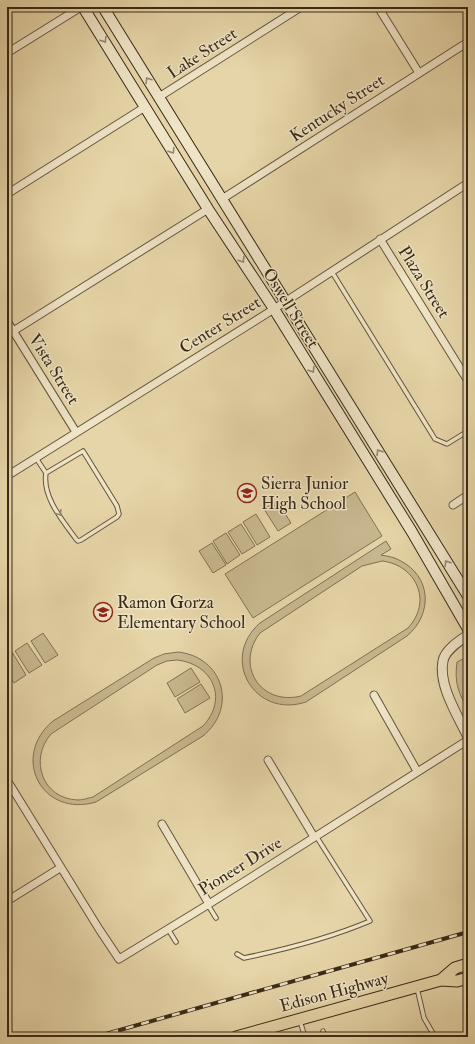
<svg xmlns="http://www.w3.org/2000/svg" width="475" height="1044" font-family="'IM FELL Double Pica',serif">
<rect width="100%" height="100%" fill="#e6d5a8"/>
<filter id="stains"><feTurbulence type="fractalNoise" baseFrequency=".005" numOctaves="4"/><feColorMatrix values="0 0 0 0 .2 0 0 0 0 .09 0 0 0 0 .02 0 0 0 .5 -.17"/></filter>
<radialGradient id="worn" r=".72"><stop offset=".6" stop-color="#630" stop-opacity="0"/><stop offset="1" stop-color="#630" stop-opacity=".3"/></radialGradient>
<path fill="#c8b890" stroke="#807154" fill-rule="evenodd" d="M355 492 382 536 253 618 225 574Z
M277 501 291 523 278 531 264 509Z
M256 514 270 537 257 545 243 522Z
M241 524 255 546 242 554 228 532Z
M226 533 240 555 227 564 213 541Z
M386 541 391 549 381 555C387 556 394 557 399 560 432 576 433 614 407 636L306 702C255 719 219 659 260 623ZM382 561C416 565 433 601 408 628L301 696C260 706 235 665 260 633L362 566Z
M212 543 226 565 213 573 199 551Z
M43 633 58 655 45 663 31 641Z
M27 643 42 665 29 673 15 651Z
M12 652 26 675 14 683 7 672V656Z
M178 652C223 657 238 707 203 736L96 802C42 818 10 757 53 721L154 658 164 654ZM177 660C212 664 229 698 203 726L93 797C88 798 83 800 78 800 42 799 29 759 51 734L157 665 167 661Z
M463 659 468 661V711C459 692 454 685 457 662Z
M191 668 200 682 175 697 167 683Z
M201 684 210 698 185 713 177 699Z"/>
<g fill="none" stroke-linecap="round" stroke-linejoin="round">
<defs>
<path id="service" d="M332 272 435 439 447 444 468 431
M36 458 46 473C42 497 63 521 76 539L78 541 81 540 117 517 119 514 117 506 83 451 46 473
M208 905 216 918
M168 929 176 942
M237 954 244 958C287 949 330 938 370 921L316 836
M417 988 424 1018 435 1037
M300 1021 305 1037
M323 1031 325 1037"/>
<path id="minor" d="M378 7 419 73
M7 53 81 7
M159 97 301 7
M7 194 145 107
M222 199 468 42
M380 239 468 381
M7 321 76 432
M7 335 208 209
M7 476 274 309 468 183
M453 505 468 495
M374 695 417 771
M268 760 314 837
M7 780 99 929 119 959 209 904 468 740
M162 824 209 904
M7 901 60 868"/>
<path id="tertiary" d="M468 635C459 641 445 650 443 661 438 685 458 716 468 737"/>
<path id="secondary" d="M83 7 208 209 274 309 412 532 468 629
M103 7 468 596"/>
<path id="primary" d="M441 980 455 968 468 964
M236 1037 441 980 457 981 468 978"/>
</defs>
<use href="#service" stroke="#64553c" stroke-width="5.5"/>
<use href="#minor" stroke="#64553c" stroke-width="9"/>
<use href="#tertiary" stroke="#64553c" stroke-width="11"/>
<use href="#secondary" stroke="#382a18" stroke-width="12"/>
<use href="#primary" stroke="#382a18" stroke-width="13"/>
<use href="#service" stroke="#efe4c6" stroke-width="3.5"/>
<use href="#minor" stroke="#efe4c6" stroke-width="7"/>
<use href="#tertiary" stroke="#efe4c6" stroke-width="9"/>
<use href="#secondary" stroke="#efe4c6" stroke-width="10"/>
<use href="#primary" stroke="#e6d5a8" stroke-width="11"/>
<defs>
<path id="rail" d="M95 1037 468 932"/>
</defs>
<use href="#rail" stroke="#382a18" stroke-width="4"/>
<use href="#rail" stroke="#efe4c6" stroke-width="2.5" stroke-dasharray="8" stroke-linecap="butt"/>
</g>
<defs><path id="oneway-chevron" d="M-2-3.5L2.5 0L-2 3.5" fill="none" stroke-width="1.6" stroke-linecap="round" stroke-linejoin="round"/></defs>
<g stroke="#94876f">
<use href="#oneway-chevron" transform="translate(104 40) rotate(58)"/>
<use href="#oneway-chevron" transform="translate(148 80) rotate(-122)"/>
<use href="#oneway-chevron" transform="translate(172 151) rotate(58)"/>
<use href="#oneway-chevron" transform="translate(242 260) rotate(57)"/>
<use href="#oneway-chevron" transform="translate(312 370) rotate(58)"/>
<use href="#oneway-chevron" transform="translate(379 452) rotate(-122)"/>
<use href="#oneway-chevron" transform="translate(59 513) rotate(58)"/>
<use href="#oneway-chevron" transform="translate(447 563) rotate(-122)"/>
</g>
<defs>
<symbol id="school-ring" viewBox="-11 -11 22 22"><circle r="9.5" fill="#efe4c6" stroke="#8f2418" stroke-width="1.5"/><path d="M0-5L7-2L0 1L-7-2ZM-4 1L0 2.5L4 1V4Q0 6-4 4Z" fill="#8f2418"/></symbol>
</defs>
<g fill-rule="evenodd">
<use href="#school-ring" x="236" y="482" width="22" height="22"/>
<use href="#school-ring" x="92" y="601" width="22" height="22"/>
</g>
<g text-anchor="middle" dominant-baseline="central" stroke-width="3" stroke-linejoin="round" paint-order="stroke">
<g font-size="17" fill="#382a18" stroke="#efe4c6">
<text transform="translate(202 53) rotate(-33)">Lake Street</text>
<text transform="translate(337 108) rotate(-33)">Kentucky Street</text>
<text transform="translate(424 282) rotate(58)">Plaza Street</text>
<text transform="translate(291 308) rotate(58)">Oswell Street</text>
<text transform="translate(220 325) rotate(-32)">Center Street</text>
<text transform="translate(54 369) rotate(58)">Vista Street</text>
<text transform="translate(240 866) rotate(-32)">Pioneer Drive</text>
<text transform="translate(334 992) rotate(-15)">Edison Highway</text>
</g>
<g font-size="17" fill="#382a18" stroke="#efe4c6" text-anchor="start">
<text x="261" y="483">Sierra Junior<tspan x="261" dy="20">High School</tspan></text>
<text x="117" y="602">Ramon Gorza<tspan x="117" dy="20">Elementary School</tspan></text>
</g>
</g>
<rect width="475" height="1044" fill="none" stroke="#e6d5a8" stroke-width="24"/>
<rect x="8" y="8" width="459" height="1028" fill="none" stroke="#382a18" stroke-width="2"/>
<rect x="12" y="12" width="451" height="1020" fill="none" stroke="#382a18"/>
<rect width="100%" height="100%" filter="url(#stains)"/>
<rect width="100%" height="100%" fill="url(#worn)"/>
</svg>
